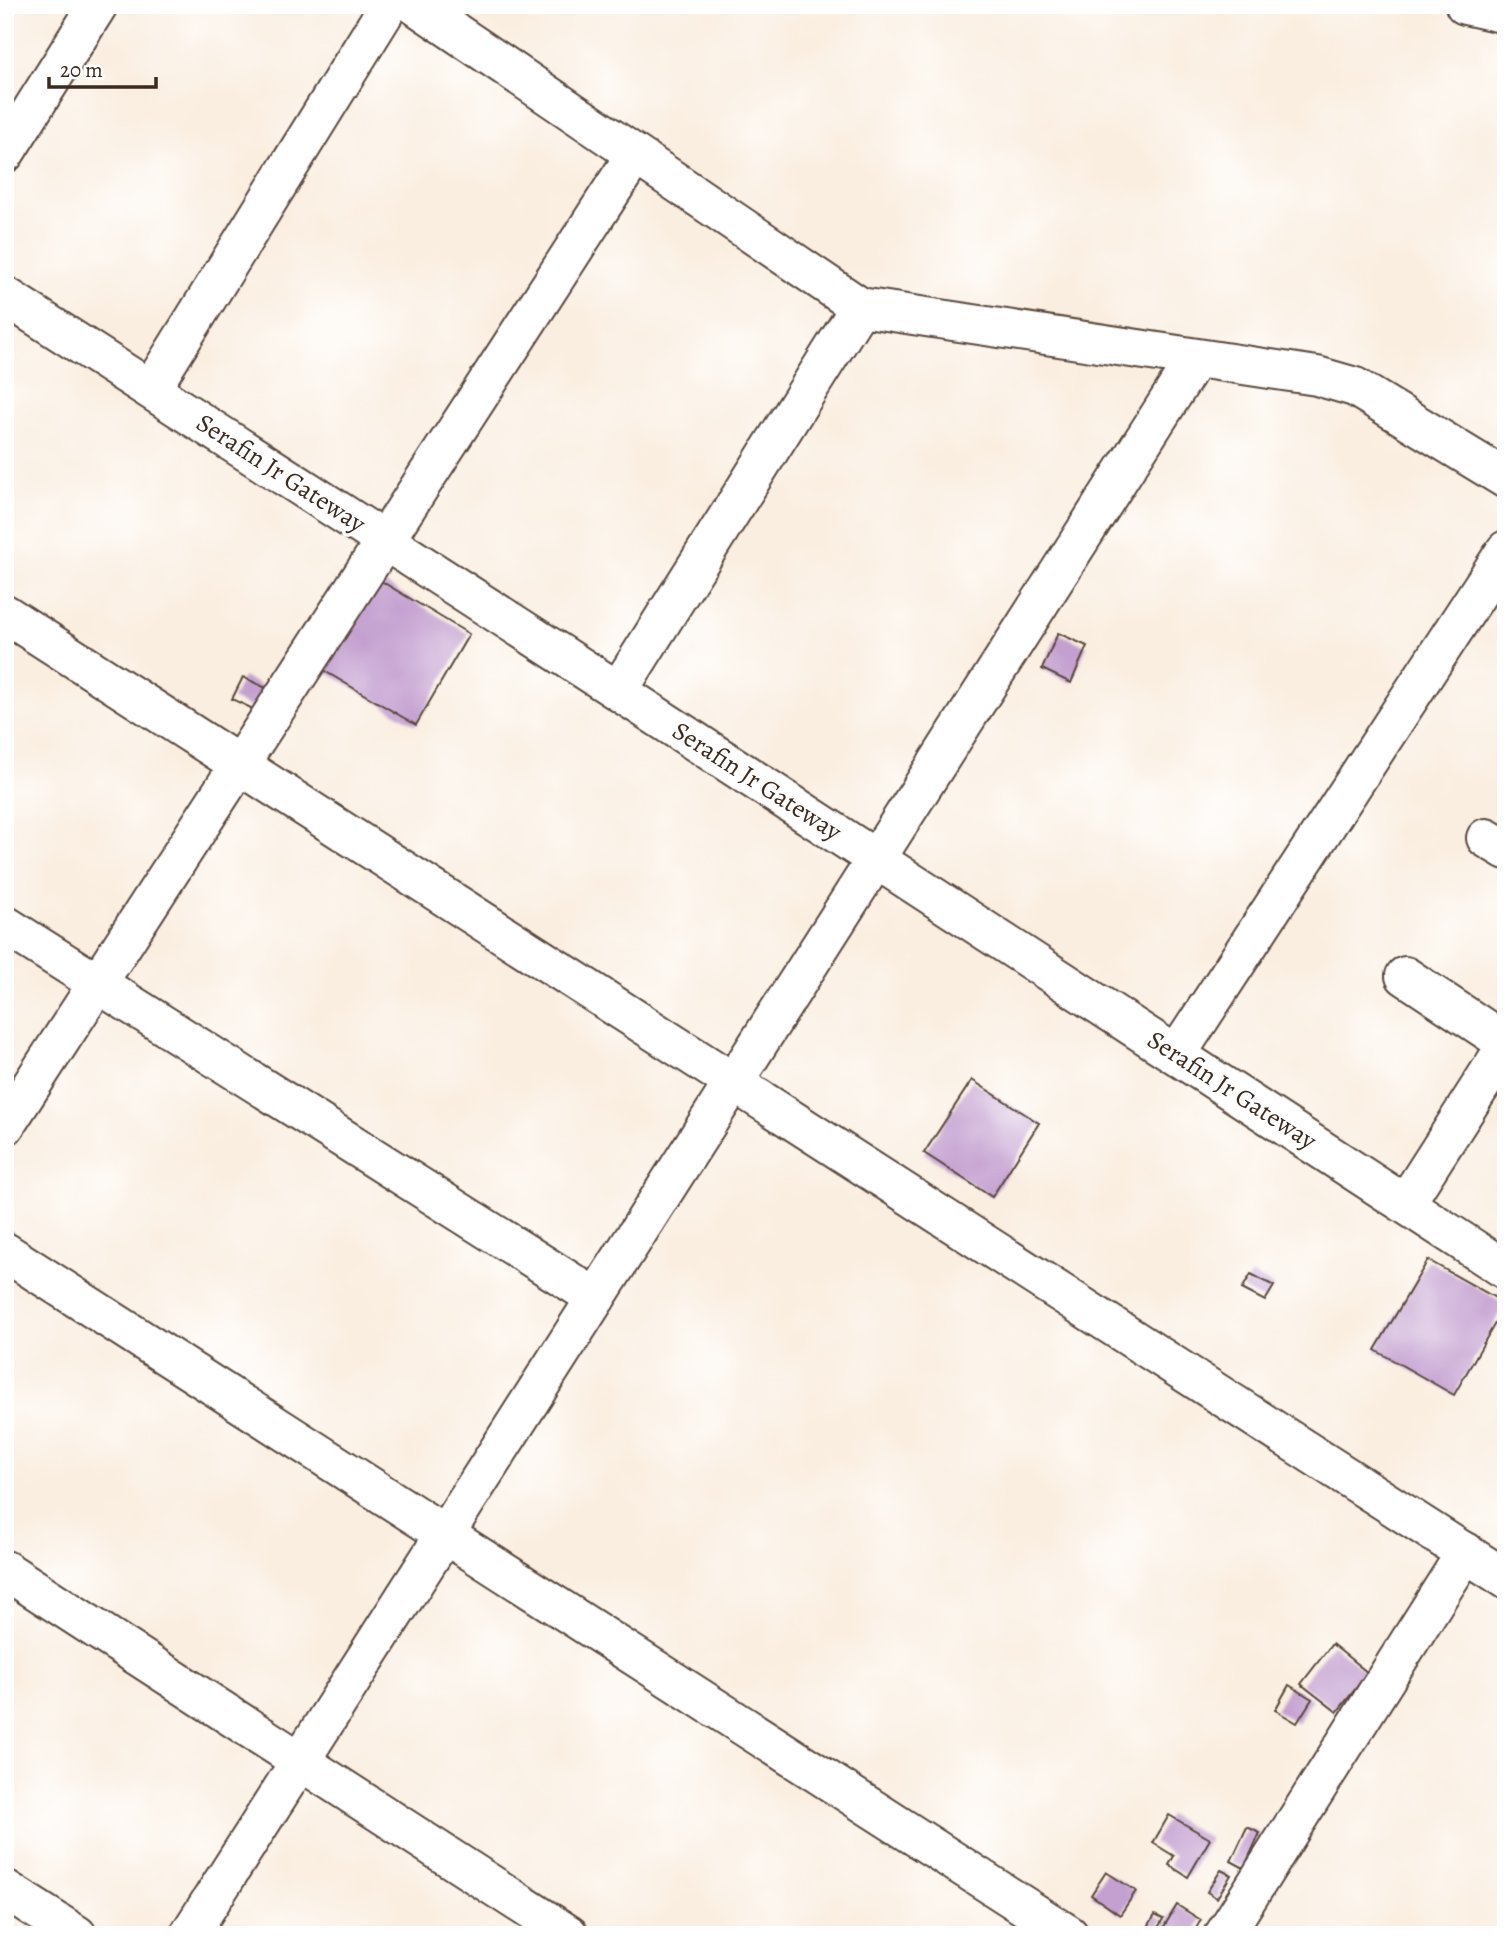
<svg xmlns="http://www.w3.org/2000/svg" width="1511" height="1940" font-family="Alegreya,serif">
<rect width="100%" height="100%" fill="#fff"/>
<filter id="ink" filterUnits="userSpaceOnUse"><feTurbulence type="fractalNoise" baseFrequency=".0143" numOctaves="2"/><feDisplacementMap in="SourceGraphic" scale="14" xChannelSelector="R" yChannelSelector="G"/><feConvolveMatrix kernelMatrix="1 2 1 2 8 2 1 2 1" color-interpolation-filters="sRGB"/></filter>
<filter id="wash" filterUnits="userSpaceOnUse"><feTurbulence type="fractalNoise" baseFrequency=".00686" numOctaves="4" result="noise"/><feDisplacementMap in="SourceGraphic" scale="28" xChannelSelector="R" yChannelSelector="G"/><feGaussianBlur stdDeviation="1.57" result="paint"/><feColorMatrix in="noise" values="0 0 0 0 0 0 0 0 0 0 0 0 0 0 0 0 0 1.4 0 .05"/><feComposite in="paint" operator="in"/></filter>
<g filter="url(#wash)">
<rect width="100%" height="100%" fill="#faeee0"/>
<g id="blocks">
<path fill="#c4a0d0" d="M371 575 469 634 416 725 316 666Z
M1058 633 1087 646 1071 683 1042 669Z
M243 677 266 688 255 710 232 699Z
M972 1080 1039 1123 992 1197 924 1153Z
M1428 1260 1506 1304 1454 1395 1375 1350Z
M1251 1274 1274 1286 1265 1301 1242 1289Z
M1332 1644 1368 1673 1337 1712 1301 1684Z
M1289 1685 1312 1699 1297 1723 1275 1710Z
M1169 1815 1210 1839 1188 1877 1169 1865 1174 1856 1153 1843Z
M1247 1827 1260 1833 1244 1868 1231 1861Z
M1221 1870 1231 1875 1217 1898 1207 1892Z
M1106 1872 1136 1891 1120 1915 1091 1895Z
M1177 1905 1201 1920 1192 1935H1159Z
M1155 1915 1163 1919 1154 1935H1143Z"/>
</g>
</g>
<g filter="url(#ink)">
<use href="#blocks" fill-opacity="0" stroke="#58473b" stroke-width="2"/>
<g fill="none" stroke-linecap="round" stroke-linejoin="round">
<defs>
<path id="minor" d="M415 5 860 307 1317 376 1355 387 1506 479
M1465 5 1506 14
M5 153 98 5
M5 296 618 691 1506 1270
M151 389 389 5
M5 614 1506 1579
M618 691 860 307
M1486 838 1506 850
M5 925 596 1298
M1405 976 1506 1043
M1177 1054 1506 550
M5 1126 635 155
M1405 1204 1506 1046
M5 1252 1069 1935
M5 1570 569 1935
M5 1889 77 1935
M189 1935 1196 358
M1224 1935 1466 1552"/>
</defs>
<use href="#minor" stroke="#58473b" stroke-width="42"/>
<use href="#minor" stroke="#fff" stroke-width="38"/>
</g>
</g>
<g text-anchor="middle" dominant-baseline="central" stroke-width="7" stroke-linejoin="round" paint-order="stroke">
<g font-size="26" fill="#3b2a1e" stroke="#fff">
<text transform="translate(281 473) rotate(33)">Serafin Jr Gateway</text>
<text transform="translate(757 781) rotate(33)">Serafin Jr Gateway</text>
<text transform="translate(1232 1090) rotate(33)">Serafin Jr Gateway</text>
</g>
</g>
<rect width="1511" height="1940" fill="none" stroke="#fff" stroke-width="28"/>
<path d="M49 77v10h107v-10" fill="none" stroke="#3b2a1e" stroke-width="3.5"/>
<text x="60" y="77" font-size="21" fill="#3b2a1e" stroke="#ffffff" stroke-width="5" paint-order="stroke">20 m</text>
</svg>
